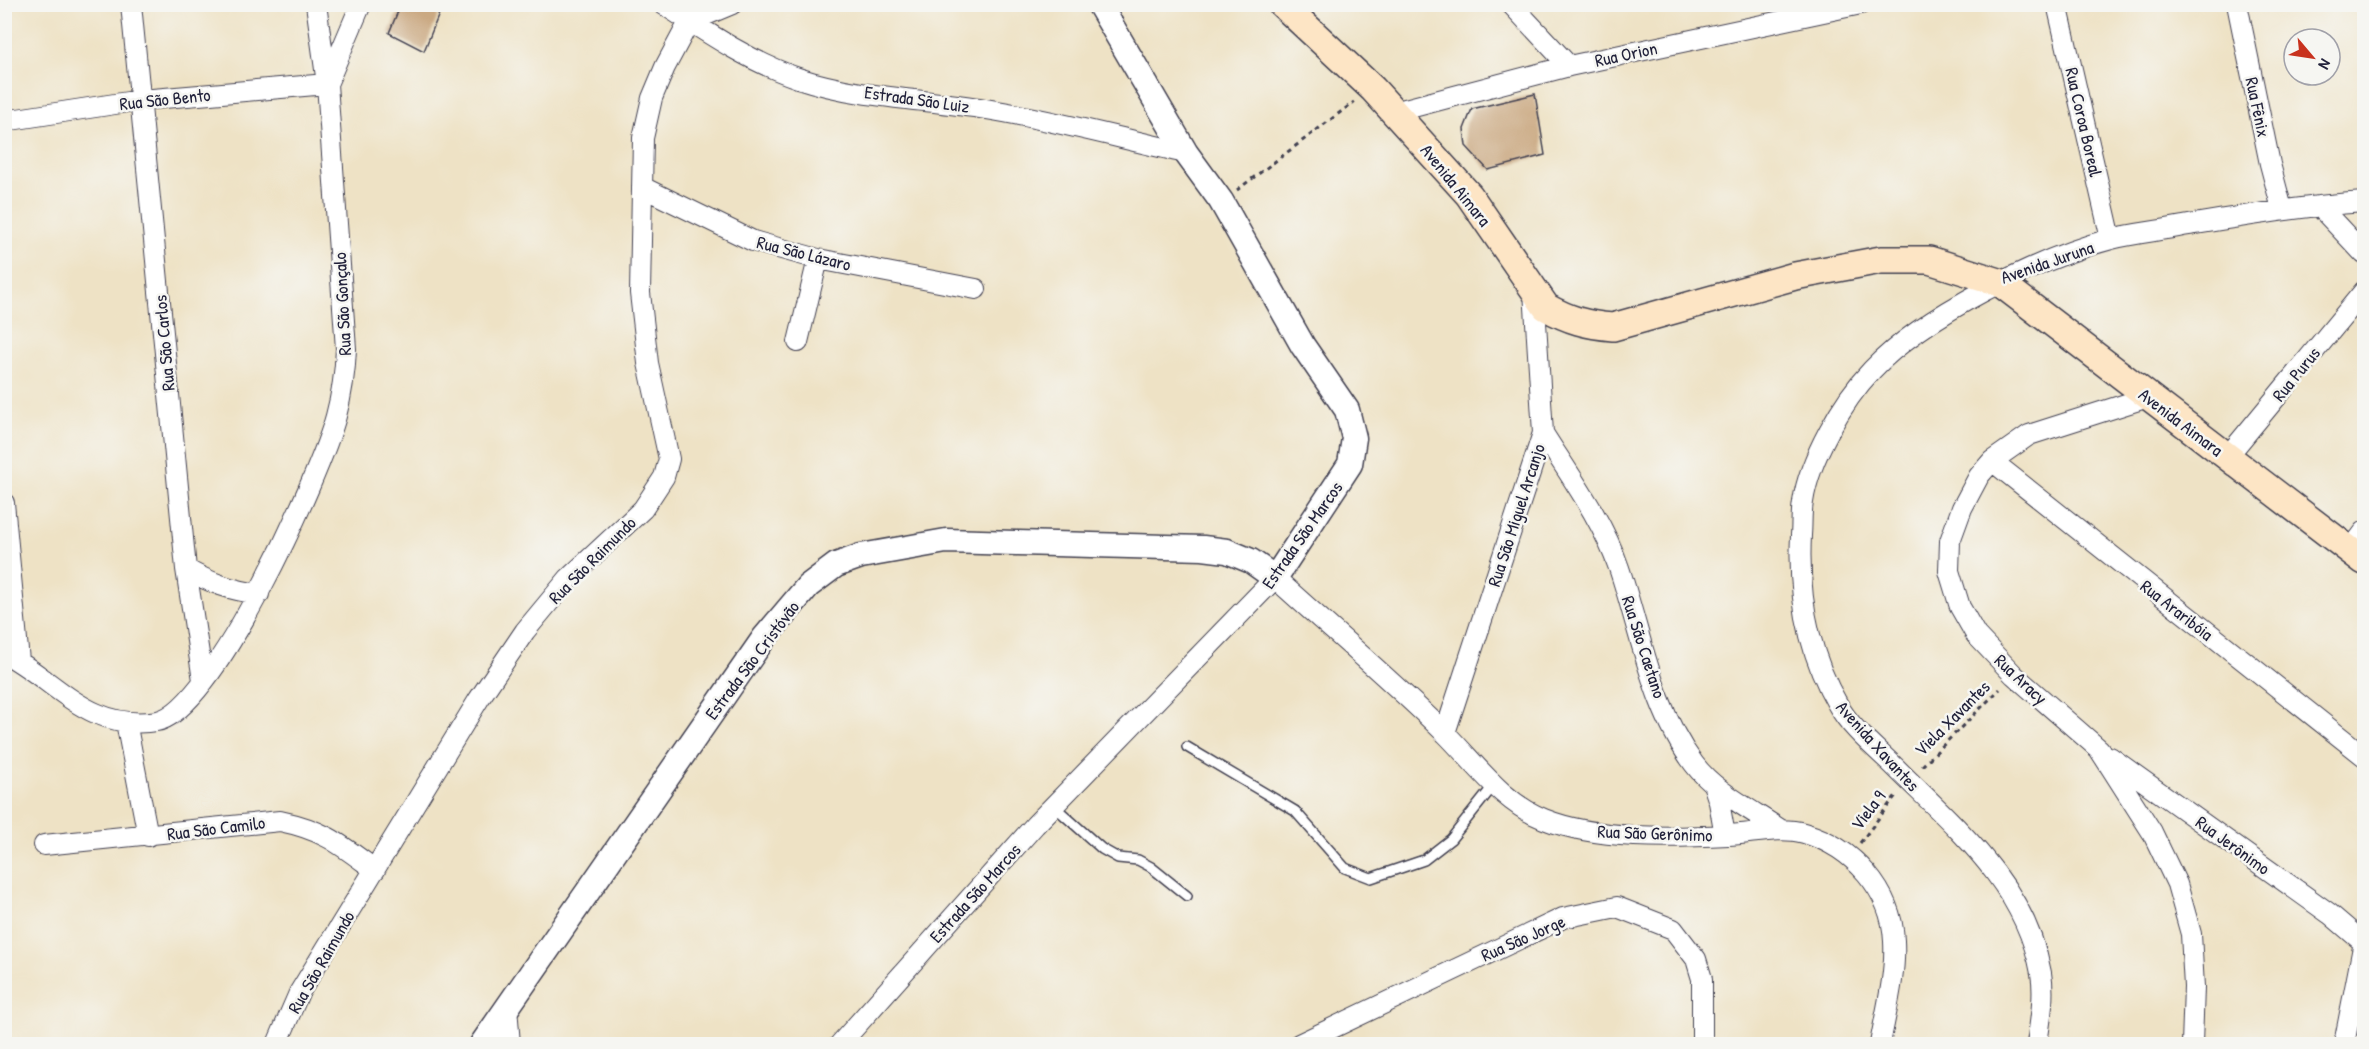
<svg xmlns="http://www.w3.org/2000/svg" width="2369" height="1049" font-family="'Patrick Hand',sans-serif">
<rect width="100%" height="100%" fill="#f6f6f2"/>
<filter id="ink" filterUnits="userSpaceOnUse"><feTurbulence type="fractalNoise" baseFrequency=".0167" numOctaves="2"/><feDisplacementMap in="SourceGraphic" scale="12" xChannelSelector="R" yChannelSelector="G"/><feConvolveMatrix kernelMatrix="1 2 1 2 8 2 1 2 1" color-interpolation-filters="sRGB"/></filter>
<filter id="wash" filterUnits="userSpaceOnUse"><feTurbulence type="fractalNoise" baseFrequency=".008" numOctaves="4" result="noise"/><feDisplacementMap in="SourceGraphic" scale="24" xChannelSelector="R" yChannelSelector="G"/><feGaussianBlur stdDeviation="1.35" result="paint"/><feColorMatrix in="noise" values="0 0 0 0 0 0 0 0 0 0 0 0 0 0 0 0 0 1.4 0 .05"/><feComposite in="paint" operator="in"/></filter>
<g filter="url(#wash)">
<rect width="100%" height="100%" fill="#eee2c5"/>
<g id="blocks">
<path fill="#caa982" d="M401 4H443L424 51 389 33Z
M1535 94 1545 155 1488 170 1466 146 1464 129 1472 109Z"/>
</g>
</g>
<g filter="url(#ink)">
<use href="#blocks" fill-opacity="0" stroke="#413f50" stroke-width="1.5"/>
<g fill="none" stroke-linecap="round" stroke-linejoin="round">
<defs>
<path id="service" d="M1187 747 1295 811 1345 868 1371 878 1424 860 1451 839 1494 785
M1054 806 1102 849 1118 858 1138 860 1151 867 1187 896"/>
<path id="minor" d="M131 4 186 569 203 680
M663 4C706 32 750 62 798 78 858 98 924 99 986 109 1054 120 1119 138 1186 153
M1511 4 1569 66
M2057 4 2111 239
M2237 4 2270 164 2282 209
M1394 112 1569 66 1861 4
M4 121 141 100 327 84 316 4
M642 187 753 241 818 259 976 289
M2319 206 2364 254
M798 342 818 259
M2148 397 2029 435 1992 461 1979 476 1962 508 1950 541 1949 571 1960 607 1976 635 2014 675 2099 749 2152 832 2177 884 2191 934 2194 987 2192 1044
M1543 433C1570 476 1602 519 1619 568 1641 633 1652 708 1694 764 1715 792 1752 810 1781 830
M2227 457 2364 291
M1992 461 2364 756
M4 503 19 661
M2350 551 2364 532
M186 569C210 583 231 590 259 594
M4 653C57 681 89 732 157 721 214 711 321 472 336 416 342 394 345 372 346 349L327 84 361 4
M126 722 148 836
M1445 733 1543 433 1534 291
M2110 757 2330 914 2364 943
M1713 784 1719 802 1725 835
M44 845 280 821C324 830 340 844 375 870
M507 1007 510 1044
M277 1044 299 993 479 699 525 631 569 578 643 509 664 477 669 459 648 363 640 293 643 138 652 98 665 67 689 22 732 4
M840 1044 1035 825 1275 578C1332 630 1391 680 1446 734 1476 764 1503 803 1544 819 1596 840 1672 838 1728 835 1753 834 1780 826 1804 833 1853 847 1892 891 1894 941 1896 975 1886 1011 1880 1044
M1299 1044 1563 918 1617 907 1673 929 1696 959 1702 979V1044
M2037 1044C2040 1022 2045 996 2041 973 2025 884 1956 828 1896 768 1877 749 1851 729 1838 705 1808 653 1798 595 1801 535 1802 524 1801 513 1803 502 1809 460 1842 401 1872 370 1924 315 2039 258 2111 239 2134 233 2159 231 2183 226 2243 216 2303 206 2364 202
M2344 1044 2364 942"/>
<path id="tertiary" d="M482 1044 764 638 808 586 836 565 861 556 946 541 1203 548 1227 551 1251 561 1275 578 1350 464 1354 438 1347 410 1303 346 1221 201 1186 153 1099 4"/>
<path id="secondary" d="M1282 4 1373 89 1469 195 1546 307C1569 320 1587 325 1613 327L1795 276 1881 260H1929L1999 282 2364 561"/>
</defs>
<use href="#service" stroke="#413f50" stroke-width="12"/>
<use href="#minor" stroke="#413f50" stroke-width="22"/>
<use href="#tertiary" stroke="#413f50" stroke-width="27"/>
<use href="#secondary" stroke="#413f50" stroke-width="30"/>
<path stroke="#413f50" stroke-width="3" stroke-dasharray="4.5 4.5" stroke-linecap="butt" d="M1237 190 1354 102
M1922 766 2000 689
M1860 843 1897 794"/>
<use href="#service" stroke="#fff" stroke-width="9"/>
<use href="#minor" stroke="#fff" stroke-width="20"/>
<use href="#tertiary" stroke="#fff" stroke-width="24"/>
<use href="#secondary" stroke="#fde5c5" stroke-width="27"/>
</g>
</g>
<g text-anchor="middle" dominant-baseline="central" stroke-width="5" stroke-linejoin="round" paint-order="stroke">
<g font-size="18" fill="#22223b" stroke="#f6f6f2">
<text transform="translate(1626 54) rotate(-12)">Rua Orion</text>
<text transform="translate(165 99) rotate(-6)">Rua São Bento</text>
<text transform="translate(917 99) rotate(8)">Estrada São Luiz</text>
<text transform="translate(2258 107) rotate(78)">Rua Fênix</text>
<text transform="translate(2084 122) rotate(77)">Rua Coroa Boreal</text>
<text transform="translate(1456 185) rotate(51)">Avenida Aimara</text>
<text transform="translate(804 253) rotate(14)">Rua São Lázaro</text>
<text transform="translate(2047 262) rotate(-19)">Avenida Juruna</text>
<text transform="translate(342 304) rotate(-93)">Rua São Gonçalo</text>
<text transform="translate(164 343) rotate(-95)">Rua São Carlos</text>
<text transform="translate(2296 374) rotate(-51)">Rua Purus</text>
<text transform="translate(2181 422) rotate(37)">Avenida Aimara</text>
<text transform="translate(1516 515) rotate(-72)">Rua São Miguel Arcanjo</text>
<text transform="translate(1302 535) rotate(-55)">Estrada São Marcos</text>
<text transform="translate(592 560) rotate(-45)">Rua São Raimundo</text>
<text transform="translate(2177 610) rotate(38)">Rua Araribóia</text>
<text transform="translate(1644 647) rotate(72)">Rua São Caetano</text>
<text transform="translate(752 660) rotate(-53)">Estrada São Cristóvão</text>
<text transform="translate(2021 679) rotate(43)">Rua Aracy</text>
<text transform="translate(1952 718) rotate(-45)">Viela Xavantes</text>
<text transform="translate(1878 746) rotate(48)">Avenida Xavantes</text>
<text transform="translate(1868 810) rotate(-53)">Viela 9</text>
<text transform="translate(216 828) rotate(-7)">Rua São Camilo</text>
<text transform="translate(1655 833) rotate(2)">Rua São Gerônimo</text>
<text transform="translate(2233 845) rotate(36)">Rua Jerônimo</text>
<text transform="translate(975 893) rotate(-48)">Estrada São Marcos</text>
<text transform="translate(1523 938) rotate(-24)">Rua São Jorge</text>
<text transform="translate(321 962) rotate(-60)">Rua São Raimundo</text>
</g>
</g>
<rect width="2369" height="1049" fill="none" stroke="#f6f6f2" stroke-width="24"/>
<g transform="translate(2312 57) rotate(119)"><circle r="28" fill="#f6f6f2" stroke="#a1a1a9" stroke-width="1.5"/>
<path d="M0-4.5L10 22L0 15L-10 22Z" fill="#c8321e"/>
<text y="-9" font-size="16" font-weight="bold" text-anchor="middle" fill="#22223b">N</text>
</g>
</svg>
